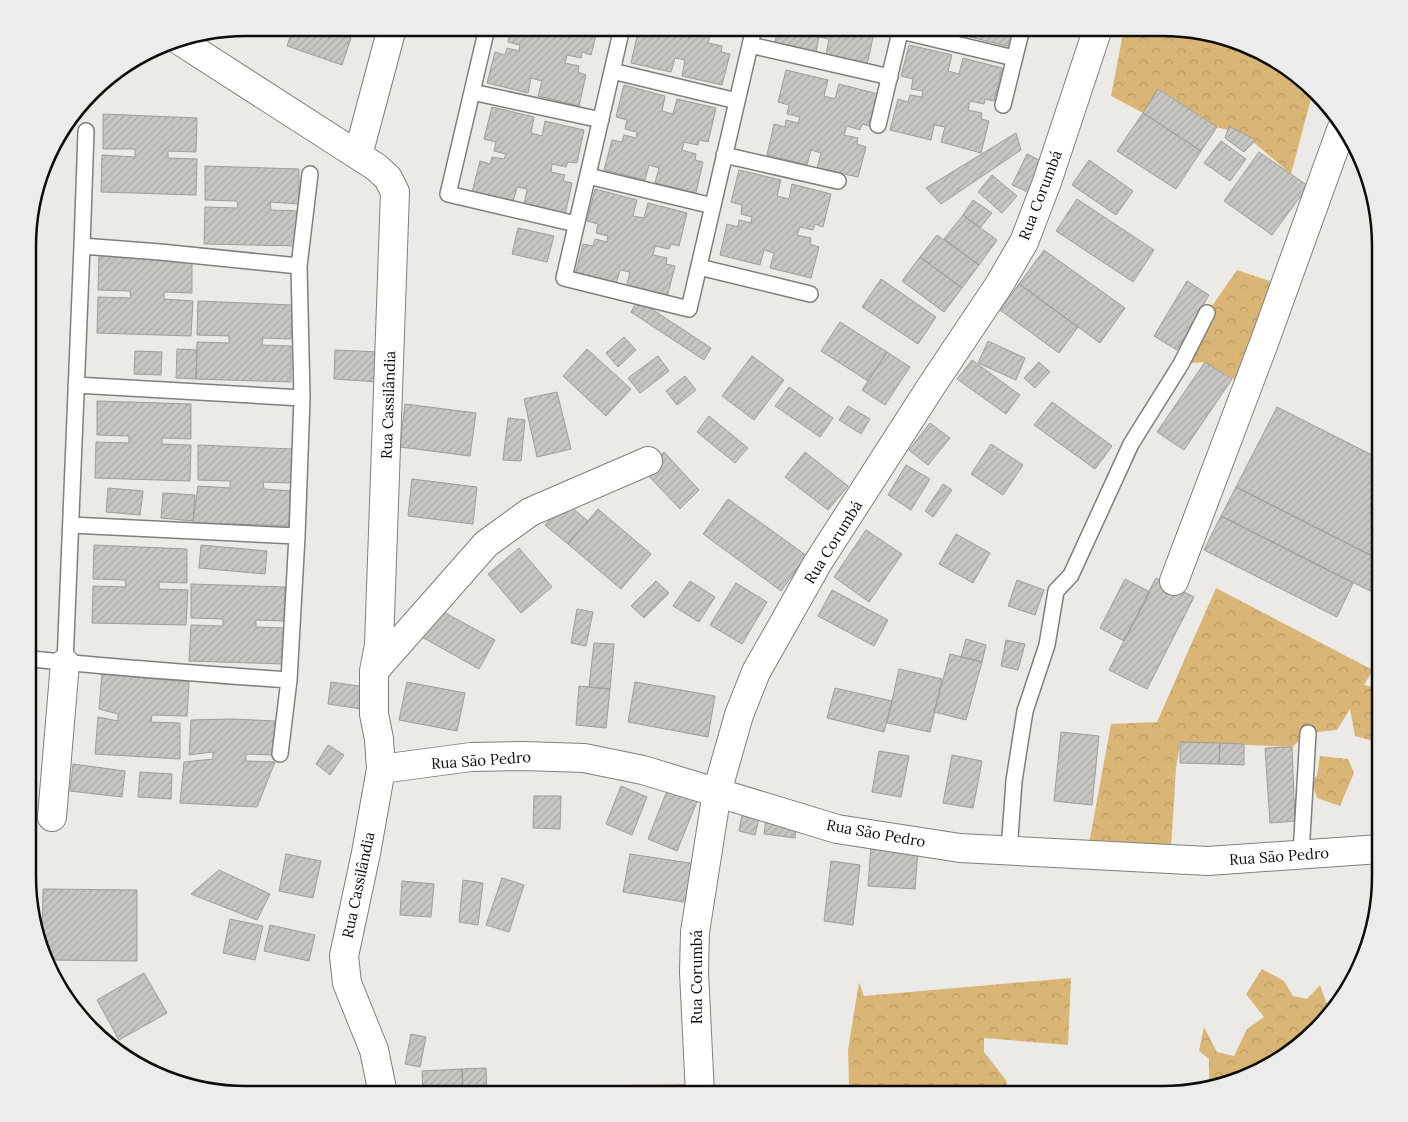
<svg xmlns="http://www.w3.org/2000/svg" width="1408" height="1122" font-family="Lora,serif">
<defs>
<pattern id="forest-crowns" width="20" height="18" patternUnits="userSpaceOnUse" patternTransform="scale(1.25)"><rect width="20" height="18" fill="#dab676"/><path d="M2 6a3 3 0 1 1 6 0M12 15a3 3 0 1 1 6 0" fill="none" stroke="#ba9b65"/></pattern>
<pattern id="building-hatch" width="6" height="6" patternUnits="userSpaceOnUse" patternTransform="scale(1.25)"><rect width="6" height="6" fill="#c8c6c2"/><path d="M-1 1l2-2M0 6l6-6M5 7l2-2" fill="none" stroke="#aba9a6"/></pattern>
</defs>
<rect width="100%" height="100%" fill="#eceae7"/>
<path fill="url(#forest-crowns)" d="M1124 28H1176L1245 44 1306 82 1313 91 1291 174 1245 135 1217 127 1159 89 1143 113 1111 96Z
M1237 270 1273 282 1248 388 1205 362 1181 364 1207 313Z
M1216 588 1373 670 1364 685 1380 689V743L1355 736 1350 709 1337 730 1308 733 1292 747 1180 742 1176 769 1171 848 1089 844 1111 724 1157 722Z
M1320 756 1348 759 1354 773 1340 806 1317 798 1311 780 1317 776Z
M1262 969 1284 981 1293 996 1307 999 1320 985 1326 1002 1334 1007 1326 1020 1283 1051 1274 1054 1265 1064 1246 1078 1214 1084 1209 1083V1059L1199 1051 1204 1027 1217 1052 1234 1056 1247 1029 1264 1017 1246 994Z
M1071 978 1068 1045 984 1038V1052L1006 1080 1008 1094H833L849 1085 848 1050 859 982 864 996Z
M694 1084V1094H625L624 1085Z"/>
<path fill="url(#building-hatch)" stroke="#9f9d9a" d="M293 28H318L351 38 342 65 287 46Z
M499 28H598L591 55 582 52 581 58 567 55 565 63 579 66 578 72 586 75 579 106 538 96 542 81 531 78 528 93 487 83 495 52 505 55 507 48 519 51 520 45 508 42 510 33 499 30Z
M650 28 662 31 663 28H736L734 34 726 32 724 37 711 34 708 43 722 46 721 52 730 54 722 85 682 76 685 60 675 58 671 72 631 63 638 32 649 35Z
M778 28H866L865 32 874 33 867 65 826 55 829 39 819 37 816 52 775 42Z
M931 28H961L960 35Z
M972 28H1015L1011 47 970 37Z
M909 45 952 55 948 71 959 74 963 58 1002 68 994 101 985 99 984 104 970 101 968 110 982 113 981 119 989 121 981 153 941 142 945 127 934 125 931 140 890 130 898 99 908 102 910 95 922 97 923 91 911 89 913 79 901 76Z
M786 70 828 80 824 96 835 99 839 84 878 94 870 126 862 124 860 130 847 126 844 135 858 138 857 144 866 147 858 177 817 168 821 153 811 150 807 165 767 155 774 124 785 127 786 120 798 123 800 117 787 114 789 105 778 102Z
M624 85 665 96 662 111 673 114 677 99 716 108 708 142 699 140 698 145 684 142 682 150 696 154 695 160 703 162 696 193 655 183 659 168 649 165 645 180 604 170 612 140 622 142 624 135 636 138 637 132 625 129 627 120 616 117Z
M1158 89 1217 127 1201 151 1143 113Z
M492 107 534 117 531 133 542 136 545 121 584 130 577 163 568 162 566 167 552 164 551 172 565 175 563 181 572 183 565 215 524 205 527 189 517 187 513 202 472 192 480 161 490 164 492 157 504 159 506 154 494 151 496 142 484 139Z
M1143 113 1201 151 1176 189 1117 151Z
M103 114 197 118 196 152 168 151V158L197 159 196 195 101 192 102 155 135 157V149H103Z
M1229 126 1256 140 1244 152 1225 138Z
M1016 133 1021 150 941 204 926 188Z
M1221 141 1246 159 1230 181 1204 163Z
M1259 152 1308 186 1272 235 1224 201Z
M1027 154 1045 163 1030 193 1012 185Z
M1089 160 1133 191 1116 215 1072 185Z
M205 166 299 169V204L270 202 271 210 299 211 298 246 204 244 205 207 238 208 237 201 205 200Z
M739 170 781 180 777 196 789 199 792 184 831 194 823 227 815 224 813 230 800 227 797 235 811 238 810 244 819 247 811 278 770 268 774 253 764 250 760 265 720 255 727 224 738 227 739 220 751 223 752 217 741 214 742 205 731 202Z
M992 175 1017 196 1002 213 978 192Z
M595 189 637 200 633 216 644 218 648 203 687 213 679 246 671 244 669 249 655 246 653 255 667 258 666 264 675 266 667 297 626 287 630 272 620 270 616 284 575 275 583 244 593 246 595 239 607 242 608 236 596 233 598 224 587 221Z
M1077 199 1154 250 1133 282 1056 231Z
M973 200 992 213 980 228 963 215Z
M963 215 997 240 979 265 944 239Z
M518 228 554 236 547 262 512 254Z
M937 235 979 265 962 288 920 257Z
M1044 250 1125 308 1100 343 1019 284Z
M99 255 192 259V293L164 292V299L193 301 191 336 97 333 98 297 131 298 130 291 98 290Z
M920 257 962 288 944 312 902 281Z
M881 279 936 317 918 344 862 307Z
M1187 281 1209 295 1177 350 1154 336Z
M1019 284 1078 327 1059 353 1000 310Z
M638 300 711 348 704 360 631 312Z
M198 301 292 305 291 339 263 338 262 345 291 346V382L196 379 197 342 229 343V336L197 335Z
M840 322 887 352 868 381 821 351Z
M624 337 636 350 618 367 606 353Z
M988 341 1025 358 1016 380 978 363Z
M177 349 197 350 196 379 176 378Z
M587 349 631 389 606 416 563 376Z
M335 350 379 352 378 382 334 379Z
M135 351 162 352 161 375 134 374Z
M887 352 910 367 885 405 862 390Z
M658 356 669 371 640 393 628 378Z
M752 356 784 380 754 420 722 396Z
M972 360 1020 395 1006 414 957 379Z
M1039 362 1050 372 1035 388 1024 378Z
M1205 362 1232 379 1184 450 1157 432Z
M685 376 696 390 677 405 666 391Z
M789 387 833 418 820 437 775 406Z
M557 392 571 449 537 457 524 399Z
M97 401 191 404V439L162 438V444L191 445 190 481 95 478 96 442 129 443V436L97 435Z
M1052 402 1112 446 1095 469 1034 425Z
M405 404 476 413 470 456 400 447Z
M848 406 870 419 861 434 839 420Z
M1277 407 1380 459V560L1236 487Z
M709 416 748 448 735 463 697 432Z
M508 418 525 420 521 461 503 460Z
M930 423 950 438 928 465 909 450Z
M991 444 1023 465 1003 495 971 474Z
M198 445 292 449V483L263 482 264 489 292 491V526L197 523 193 521 198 486 230 488V481L198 480Z
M664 452 699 490 680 509 644 471Z
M805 452 848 486 828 510 785 477Z
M906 465 930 479 911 510 888 495Z
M412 479 477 487 473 524 408 516Z
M943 484 952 490 933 517 925 511Z
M1236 487 1380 560V596L1221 516Z
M108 488 143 491 140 515 106 512Z
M163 493 195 495 193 521 161 518Z
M728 499 807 556 781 591 703 534Z
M565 502 588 521 568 544 545 525Z
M598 509 651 554 621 589 568 544Z
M1221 516 1353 583 1337 617 1204 550Z
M866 530 902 554 869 602 834 577Z
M956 534 990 553 973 583 939 564Z
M94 545 187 549V583L159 582V589L188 590 186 625 92 623 93 586 126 587 125 580 93 579Z
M201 545 267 551 265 574 199 568Z
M519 548 552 587 521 613 488 574Z
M1156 578 1194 597 1147 689 1109 670Z
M1125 579 1150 592 1124 641 1100 628Z
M1017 580 1044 590 1035 615 1008 606Z
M656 581 669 593 644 618 631 606Z
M690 581 715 597 699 622 673 606Z
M736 583 767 602 742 644 710 625Z
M191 584 285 587 284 621 256 620V627L285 628 284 664 189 661 191 625 223 626V619L191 618Z
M832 590 888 620 874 646 818 616Z
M438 609 495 640 479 669 422 637Z
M577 609 593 612 586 646 571 643Z
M966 639 986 645 982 662 961 657Z
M1006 640 1025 644 1018 670 1001 666Z
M594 643 614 644 610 689 589 687Z
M950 654 982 662 966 720 934 712Z
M899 669 942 679 930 732 887 723Z
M102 674 189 682 187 716 152 715 151 722 180 723V759L95 754 98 717 118 721V714L99 709Z
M331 682 365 687 361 709 328 704Z
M407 682 465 693 457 731 399 720Z
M635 682 715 696 708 737 628 722Z
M579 686 610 689 606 728 576 725Z
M835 688 892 701 884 732 827 718Z
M232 719 275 721V755L246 754V761L275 762 257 807 180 803 184 762 213 759V752L189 755 191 720Z
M1061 732 1099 736 1092 805 1054 801Z
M1180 742 1220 743 1219 764 1180 763Z
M1220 743 1244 744V765L1219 764Z
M328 745 344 755 330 775 316 764Z
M1292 747 1295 821 1270 823 1265 748Z
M879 751 909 756 901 797 872 792Z
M952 755 982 761 973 808 943 803Z
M73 764 125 771 122 797 70 791Z
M140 772 172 774 171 799 138 797Z
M621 786 647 797 632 835 606 824Z
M668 788 698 799 677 851 648 839Z
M534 796H561L560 829 533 828Z
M743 810 760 814 755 835 739 831Z
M766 818 797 822 795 838 764 834Z
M871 846 918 850 915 889 868 886Z
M286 854 321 861 313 898 279 891Z
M630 854 696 864 690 903 623 892Z
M831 861 860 865 853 925 824 921Z
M219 870 270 894 257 920 191 894Z
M502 878 524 885 509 932 486 925Z
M463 880 483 883 478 925 459 922Z
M402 881 434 884 431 917 400 915Z
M43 889 137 890V961L47 960 42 944Z
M230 919 263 926 255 960 223 953Z
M270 925 315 935 309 961 264 951Z
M144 973 167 1013 119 1040 97 1000Z
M411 1034 426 1037 420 1067 405 1064Z
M486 1068 487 1094H463L462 1069Z
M462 1069 463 1094H423L422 1071Z"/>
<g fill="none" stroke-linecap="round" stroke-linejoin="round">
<defs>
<path id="service" d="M487 28 448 194 576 224
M622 28 564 278 689 309 754 28
M901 31 1014 58
M750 45 890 77
M612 71 737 101
M472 92 601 120
M1003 105 1022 28
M878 125 901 28
M724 155 838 181
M588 176 713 206
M82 246 86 131
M299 266 310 174
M699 267 810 294
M76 385 302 398
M71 525 297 536
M28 659H32C117 668 203 674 289 680L297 536 302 398 299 266 160 252 82 246 65 663
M280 754 289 680
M1009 851 1014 781 1025 711 1047 645 1056 591 1071 575 1131 444 1181 364 1207 313
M1301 854 1308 733"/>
<path id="minor" d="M177 39 376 167 388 178 395 192 379 645 374 671V714L379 739 381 769 366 853 344 956 347 983 374 1050 383 1094
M358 155 392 28
M1174 581 1264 343 1341 130
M374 671 486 544 530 512 648 461
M381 769 471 757 523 756 584 758 643 770 837 829 960 848 1208 861 1380 849
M52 817 65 663
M700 1094 694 972 695 932 717 792 739 715 756 672 817 564 932 385 999 285 1024 242 1047 182 1098 28"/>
</defs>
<use href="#service" stroke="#807f7b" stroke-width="18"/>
<use href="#minor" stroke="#807f7b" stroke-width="30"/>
<use href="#service" stroke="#fff" stroke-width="15"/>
<use href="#minor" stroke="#fff" stroke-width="28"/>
</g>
<g text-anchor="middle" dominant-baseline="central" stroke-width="4" stroke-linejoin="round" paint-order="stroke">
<g font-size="15" fill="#0e0d0c" stroke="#fff">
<text transform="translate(1040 195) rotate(-69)">Rua Corumbá</text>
<text transform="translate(388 405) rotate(-88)">Rua Cassilândia</text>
<text transform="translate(833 542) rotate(-58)">Rua Corumbá</text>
<text transform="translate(481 760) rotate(-4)">Rua São Pedro</text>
<text transform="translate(876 833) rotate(10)">Rua São Pedro</text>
<text transform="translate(1279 856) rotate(-4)">Rua São Pedro</text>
<text transform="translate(358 885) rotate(-78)">Rua Cassilândia</text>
<text transform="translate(696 977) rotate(-90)">Rua Corumbá</text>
</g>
</g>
<path d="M0 0H1408V1122H0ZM246 36H1162A210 210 0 0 1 1372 246V876A210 210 0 0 1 1162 1086H246A210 210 0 0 1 36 876V246A210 210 0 0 1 246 36Z" fill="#ececec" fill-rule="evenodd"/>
<path fill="none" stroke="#0e0d0c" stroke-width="2.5" d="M246 36H1162A210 210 0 0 1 1372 246V876A210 210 0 0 1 1162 1086H246A210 210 0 0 1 36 876V246A210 210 0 0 1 246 36Z"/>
</svg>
